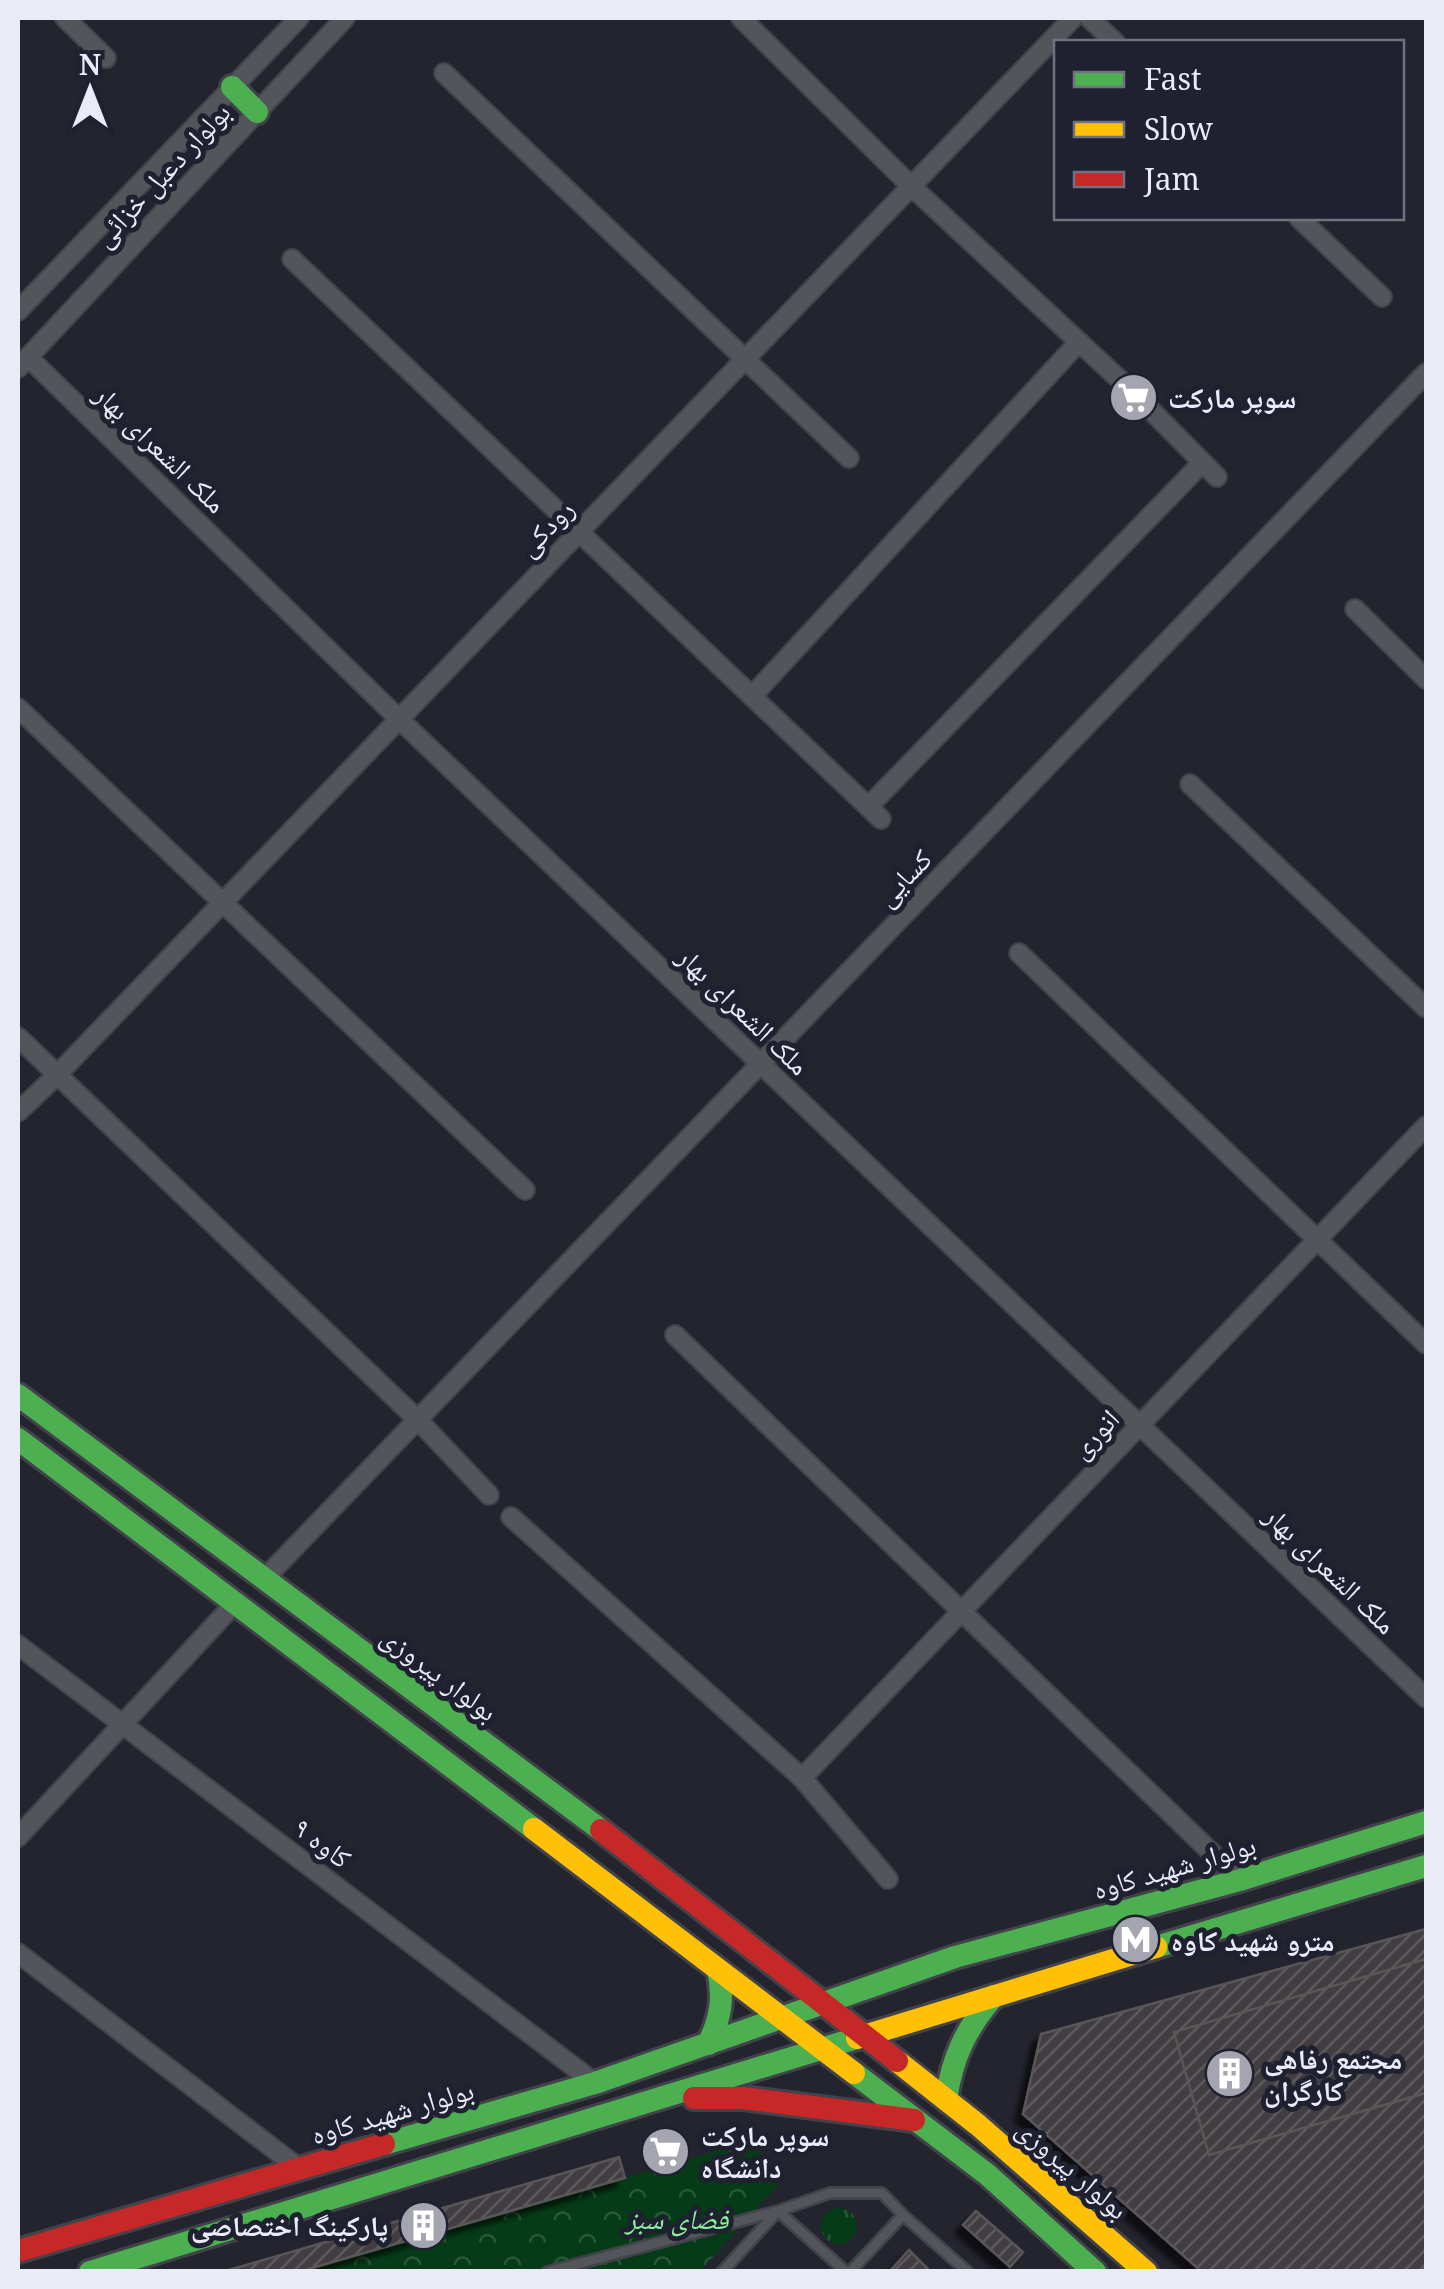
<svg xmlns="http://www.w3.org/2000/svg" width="1444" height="2289" font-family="'Noto Serif','Noto Naskh Arabic',serif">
<defs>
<pattern id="grass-tufts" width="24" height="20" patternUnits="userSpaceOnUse" patternTransform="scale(2.5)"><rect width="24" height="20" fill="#053b16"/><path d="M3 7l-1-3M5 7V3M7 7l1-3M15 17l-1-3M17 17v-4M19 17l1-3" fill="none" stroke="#295838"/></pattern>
<pattern id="park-crowns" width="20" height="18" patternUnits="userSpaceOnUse" patternTransform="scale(2.5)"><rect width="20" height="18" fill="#053b16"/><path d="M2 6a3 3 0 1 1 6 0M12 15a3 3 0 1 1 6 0" fill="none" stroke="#295838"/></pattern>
<pattern id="building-hatch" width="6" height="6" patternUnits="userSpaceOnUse" patternTransform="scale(2.5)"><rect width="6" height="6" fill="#423e41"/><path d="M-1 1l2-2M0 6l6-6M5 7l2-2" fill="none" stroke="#5d5a5d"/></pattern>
<filter id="shadow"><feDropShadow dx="-8" dy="8" stdDeviation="2.5" flood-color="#0009"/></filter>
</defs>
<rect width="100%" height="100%" fill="#23242d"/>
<path fill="url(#grass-tufts)" d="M821 2226a18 18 0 1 1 36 0a18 18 0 1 1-36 0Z"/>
<path fill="url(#park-crowns)" d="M754 2140 778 2185 700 2271 300 2272Z"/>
<path fill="url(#building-hatch)" stroke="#595658" stroke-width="2.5" filter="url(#shadow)" d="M1426 1929V2272H1202L1023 2114 1041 2034Z
M1426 1959V2093L1209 2155 1174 2032Z
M619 2157 625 2178 298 2272H222Z
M976 2211 1023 2252 1010 2267 963 2225Z
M909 2250 931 2272H889Z"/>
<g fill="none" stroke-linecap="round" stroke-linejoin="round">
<defs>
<path id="lane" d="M778 2211 846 2272
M547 2272 778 2211 830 2193H882L903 2215 968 2272
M722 2272 776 2213
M850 2272 903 2215"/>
<path id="street" d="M65 18 106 58
M741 18 911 186 1133 392 1217 477
M1089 18 1115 42
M444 73 849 458
M1299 218 1382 297
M292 259 881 819
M18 311 299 18
M28 357 399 719 1426 1698
M18 368 345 18
M1355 609 1426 679
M752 696 1078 343
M18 708 525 1190
M1190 784 1426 1008
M868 807 1202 463
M1019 953 1426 1344
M18 1037 418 1420 489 1495
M18 1112 57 1075 1073 18
M675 1335 1240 1880
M511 1517 802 1778 888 1879
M264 1579 1426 373
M18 1645 595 2083
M802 1778 1426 1126
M18 1837 236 1602
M18 1953 300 2169"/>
<path id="fast" d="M232 87 257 112
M18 1395 601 1830
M18 1439 534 1829
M1156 1947 1426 1866
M708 2044C721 2018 724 1998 718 1970
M854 2073 988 2175 1095 2272
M946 2100C952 2058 966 2028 994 1996
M384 2144 595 2083 955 1957 1240 1880 1426 1822
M90 2272 857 2038"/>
<path id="slow" d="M534 1829 854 2073
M857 2038 1156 1947
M897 2061 978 2125 1146 2272"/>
<path id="jam" d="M601 1830 897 2061
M694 2098H743L914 2120
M18 2251 384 2144"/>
</defs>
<use href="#lane" stroke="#41424a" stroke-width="14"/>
<use href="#street" stroke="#41424a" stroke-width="22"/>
<use href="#fast" stroke="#41424a" stroke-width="28"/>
<use href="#slow" stroke="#41424a" stroke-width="28"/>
<use href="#jam" stroke="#41424a" stroke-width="28"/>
<use href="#lane" stroke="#54555b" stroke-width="9"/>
<use href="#street" stroke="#54555b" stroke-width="18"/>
<use href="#fast" stroke="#4caf50" stroke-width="22"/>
<use href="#slow" stroke="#ffc107" stroke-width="22"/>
<use href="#jam" stroke="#c62828" stroke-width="22"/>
</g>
<defs>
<symbol id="supermarket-disc" viewBox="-11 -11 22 22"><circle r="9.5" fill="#a4a5b0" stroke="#1f2131"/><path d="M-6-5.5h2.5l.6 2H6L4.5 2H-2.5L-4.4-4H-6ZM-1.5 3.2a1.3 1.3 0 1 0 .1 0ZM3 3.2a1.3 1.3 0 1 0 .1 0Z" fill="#fff"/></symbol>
<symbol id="metro-disc" viewBox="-11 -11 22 22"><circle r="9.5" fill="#a4a5b0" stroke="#1f2131"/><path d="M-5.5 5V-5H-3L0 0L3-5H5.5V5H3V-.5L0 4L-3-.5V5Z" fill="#fff"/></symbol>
<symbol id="building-disc" viewBox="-11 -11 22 22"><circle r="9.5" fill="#a4a5b0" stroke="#1f2131"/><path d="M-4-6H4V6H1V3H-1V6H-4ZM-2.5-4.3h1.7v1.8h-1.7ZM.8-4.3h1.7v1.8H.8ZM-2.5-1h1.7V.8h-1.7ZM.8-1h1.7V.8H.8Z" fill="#fff"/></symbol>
</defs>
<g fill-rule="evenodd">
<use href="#supermarket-disc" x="1106" y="370" width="55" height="55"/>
<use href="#metro-disc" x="1108" y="1912" width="55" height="55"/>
<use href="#building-disc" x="1202" y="2046" width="55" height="55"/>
<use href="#supermarket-disc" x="638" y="2124" width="55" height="55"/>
<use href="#building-disc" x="396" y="2198" width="55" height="55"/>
</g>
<g text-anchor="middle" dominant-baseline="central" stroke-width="10" stroke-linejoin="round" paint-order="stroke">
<g font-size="28" fill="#e9ebf6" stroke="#1f2131">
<text transform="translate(161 174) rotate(-47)">بولوار دعبل خزائی</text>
<text transform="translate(161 448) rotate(44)">ملک الشعرای بهار</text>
<text transform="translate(545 527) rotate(-46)">رودکی</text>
<text transform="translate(903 877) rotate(-46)">کسایی</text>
<text transform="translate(744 1010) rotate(44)">ملک الشعرای بهار</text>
<text transform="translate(1094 1433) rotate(-46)">انوری</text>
<text transform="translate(1331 1569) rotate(44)">ملک الشعرای بهار</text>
<text transform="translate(440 1673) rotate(37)">بولوار پیروزی</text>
<text transform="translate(323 1842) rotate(37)">کاوه ۹</text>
<text transform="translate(1174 1866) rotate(-16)">بولوار شهید کاوه</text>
<text transform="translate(392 2111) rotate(-16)">بولوار شهید کاوه</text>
<text transform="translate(1073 2168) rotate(41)">بولوار پیروزی</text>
</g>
<g font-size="28" font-weight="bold" fill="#e9ebf6" stroke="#1f2131" text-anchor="start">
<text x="1168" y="397">سوپر مارکت</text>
<text x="1171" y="1940">مترو شهید کاوه</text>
<text x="1264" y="2058">مجتمع رفاهی<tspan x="1264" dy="32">کارگران</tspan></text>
<text x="701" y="2135">سوپر مارکت<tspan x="701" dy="32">دانشگاه</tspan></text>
<text x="388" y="2225" text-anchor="end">پارکینگ اختصاصی</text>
</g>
<g font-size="28" font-style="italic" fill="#88f097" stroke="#1f2131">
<text x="677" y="2218">فضای سبز</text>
</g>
</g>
<rect width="1444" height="2289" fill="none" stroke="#e9ebf6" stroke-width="40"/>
<rect x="1054" y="40" width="350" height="180" fill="#1f2131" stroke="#707280" stroke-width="2.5"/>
<rect x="1074" y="72" width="50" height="15" fill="#4caf50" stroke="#707280" stroke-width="2.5"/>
<text x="1144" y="90" font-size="30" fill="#e9ebf6">Fast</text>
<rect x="1074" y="122" width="50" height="15" fill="#ffc107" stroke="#707280" stroke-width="2.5"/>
<text x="1144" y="140" font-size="30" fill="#e9ebf6">Slow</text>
<rect x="1074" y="172" width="50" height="15" fill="#c62828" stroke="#707280" stroke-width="2.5"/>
<text x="1144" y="190" font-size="30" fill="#e9ebf6">Jam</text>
<g transform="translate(90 90)" stroke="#1f2131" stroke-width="8" paint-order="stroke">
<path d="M0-8L18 38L0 25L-18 38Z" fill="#e9ebf6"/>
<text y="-15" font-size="28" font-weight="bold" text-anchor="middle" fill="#e9ebf6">N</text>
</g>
</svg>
